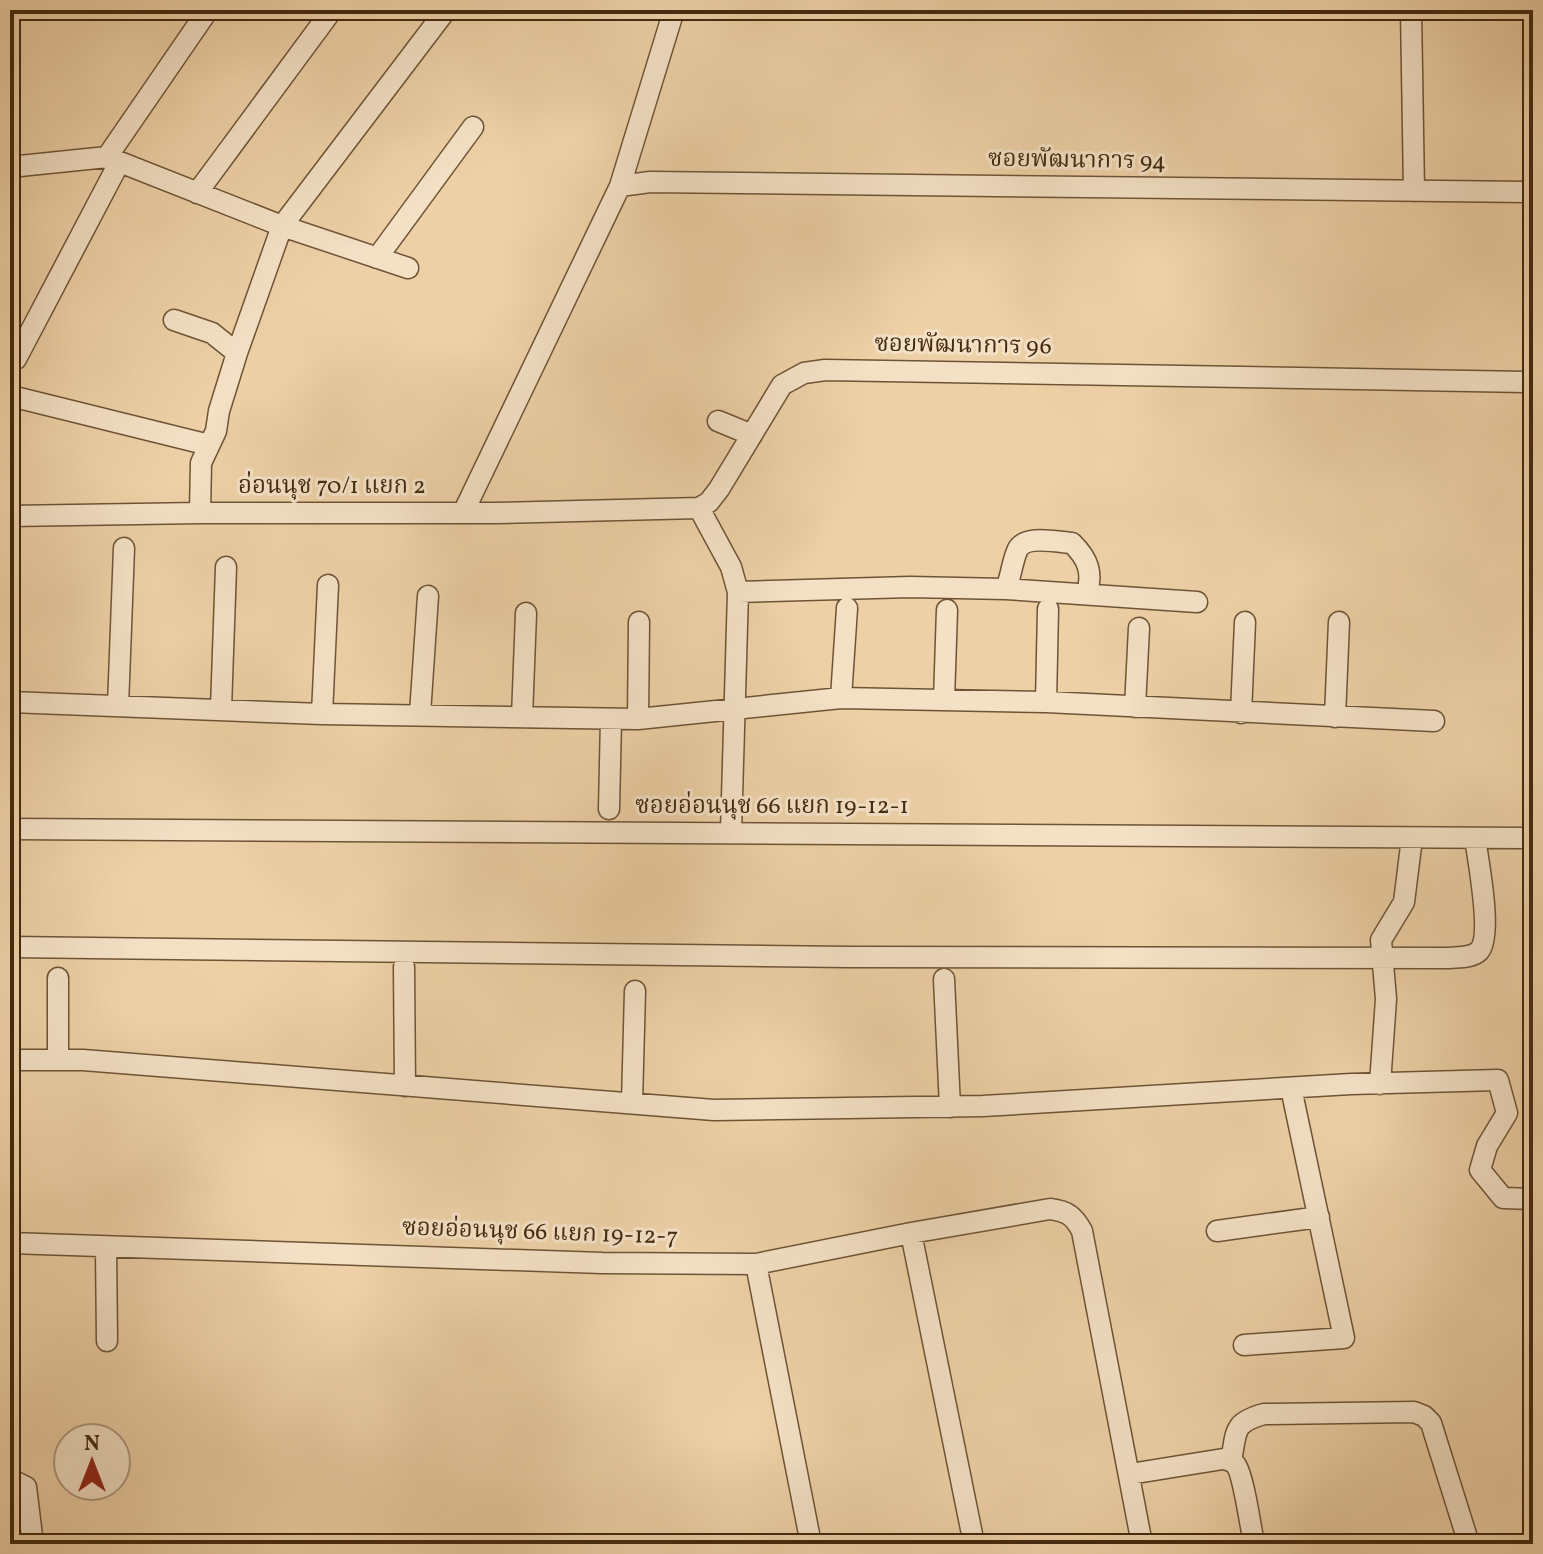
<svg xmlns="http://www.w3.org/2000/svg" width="1543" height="1554" font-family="Vollkorn,'Noto Serif Thai',serif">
<rect width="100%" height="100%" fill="#edd0a6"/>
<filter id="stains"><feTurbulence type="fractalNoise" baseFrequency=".0025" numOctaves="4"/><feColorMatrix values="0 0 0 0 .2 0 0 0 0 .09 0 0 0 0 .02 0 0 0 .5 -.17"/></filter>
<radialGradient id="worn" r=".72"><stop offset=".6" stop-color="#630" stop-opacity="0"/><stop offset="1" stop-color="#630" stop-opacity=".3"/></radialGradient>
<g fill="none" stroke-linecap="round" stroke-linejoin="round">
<defs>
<path id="minor" d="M1411 10 1414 191
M107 157 208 10
M10 167 107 157 282 226 237 353 219 411 216 431 201 463 200 513
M620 186 650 182 1533 192
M197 193 332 10
M377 258 473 127
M408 268 282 226 446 10
M174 320 212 333 237 353
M16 359 119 163
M15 397 209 445
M718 421 752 435
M699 508 731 567 738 592 731 831
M463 513 620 186 674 10
M10 516 200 513H496L699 508 709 502 719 489 782 385 804 373 825 370 1533 382
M1006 589C1011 576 1012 563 1017 551 1023 534 1057 542 1072 543 1088 559 1093 572 1087 594
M738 592 910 587 1006 589 1197 602
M841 698 847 608
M944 700 947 610
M10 702 322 714 638 719 841 698 1046 702 1434 721
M1046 702 1048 609
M118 706 124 548
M1135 707 1139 628
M221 708 226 567
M1241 713 1245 622
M322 714 328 585
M420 714 428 596
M522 717 526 613
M1335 717 1339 622
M638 719 639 622
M609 809 611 719
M10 829 1533 838
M10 947 849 957 1449 958C1459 957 1472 958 1479 951 1493 936 1478 860 1475 838
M404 967 405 1086
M944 979 950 1107
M10 1060H83L714 1110 983 1106 1351 1084 1498 1080 1507 1113 1487 1146 1480 1170 1503 1198 1533 1199
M58 1060V978
M1380 1084 1386 999 1381 940 1404 902 1412 838
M632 1103 635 991
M1217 1231 1319 1217
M911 1233 974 1544
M10 1243 602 1263 756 1264 911 1233 1050 1209C1067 1211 1074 1216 1082 1231L1142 1544
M106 1247 107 1341
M756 1264 811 1544
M1244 1345 1344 1338 1291 1088
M1231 1461C1237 1431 1232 1423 1264 1414L1414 1412 1424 1416 1431 1423 1469 1544
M1130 1474 1223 1459C1228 1460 1231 1460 1235 1464 1243 1472 1251 1529 1254 1544
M10 1479 26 1487 33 1544"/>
</defs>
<use href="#minor" stroke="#6e5435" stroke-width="23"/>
<use href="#minor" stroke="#f3e0c5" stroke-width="20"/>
</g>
<g text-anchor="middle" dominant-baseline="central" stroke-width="6" stroke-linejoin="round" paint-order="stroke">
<g font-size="24" fill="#442a0f" stroke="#f3e0c5">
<text transform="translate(1077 161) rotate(1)">ซอยพัฒนาการ 94</text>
<text transform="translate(963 346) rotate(1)">ซอยพัฒนาการ 96</text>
<text x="332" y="487">อ่อนนุช 70/1 แยก 2</text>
<text x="772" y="807">ซอยอ่อนนุช 66 แยก 19-12-1</text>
<text transform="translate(540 1233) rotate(2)">ซอยอ่อนนุช 66 แยก 19-12-7</text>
</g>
</g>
<rect width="1543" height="1554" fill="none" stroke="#edd0a6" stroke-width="40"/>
<rect x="12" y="12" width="1519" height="1530" fill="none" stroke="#442a0f" stroke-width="4"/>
<rect x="20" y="20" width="1503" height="1514" fill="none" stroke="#442a0f" stroke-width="2"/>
<g transform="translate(92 1462)"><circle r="38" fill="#f3e0c5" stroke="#ad977c" stroke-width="2"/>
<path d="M0-6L14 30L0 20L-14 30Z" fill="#8f2418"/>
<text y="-12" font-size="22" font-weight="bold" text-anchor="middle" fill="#442a0f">N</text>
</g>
<rect width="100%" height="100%" filter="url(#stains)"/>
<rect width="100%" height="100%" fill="url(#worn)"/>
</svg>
